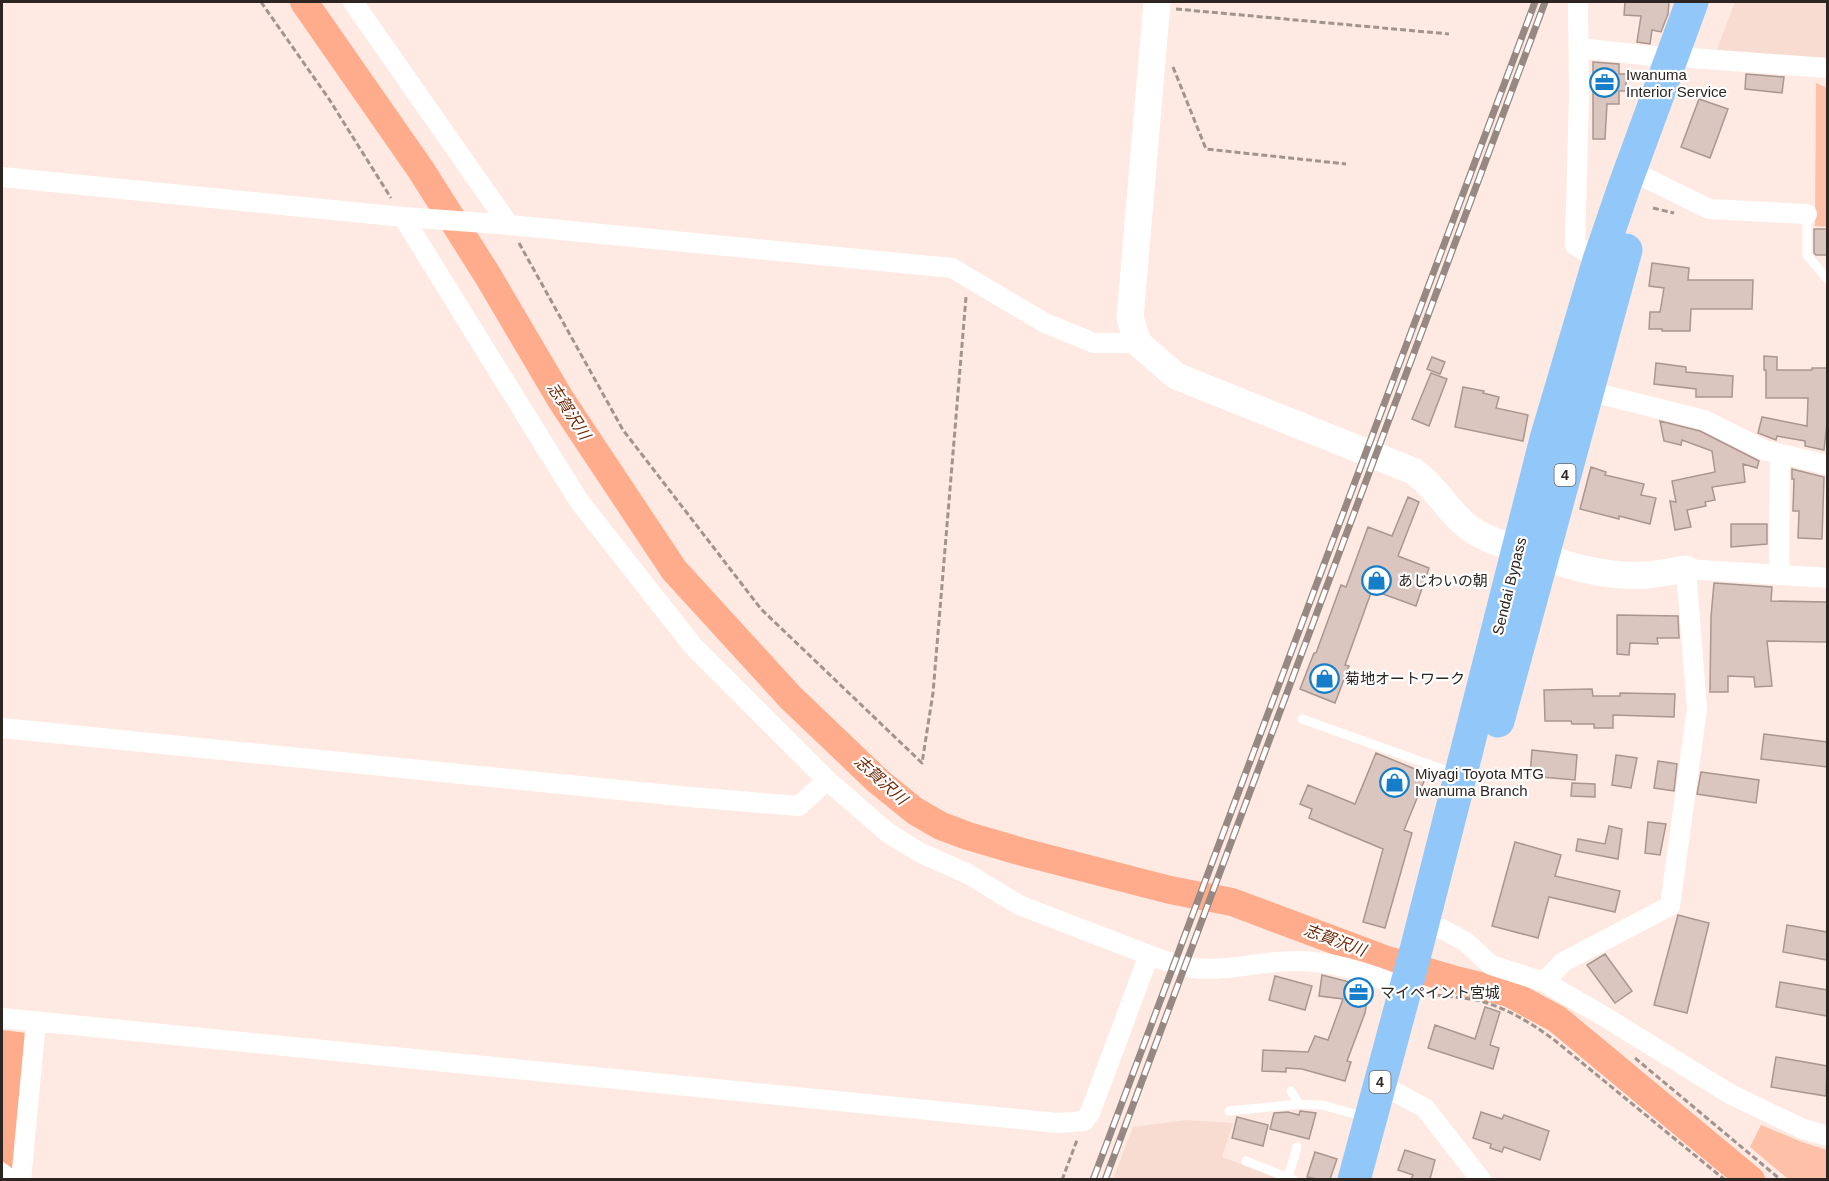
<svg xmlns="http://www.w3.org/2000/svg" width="1829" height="1181" font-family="Helvetica,'Noto Sans JP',sans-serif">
<rect width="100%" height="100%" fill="#feeae2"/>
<path fill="#f8dcd1" d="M1735 2H1827V65L1715 54Z
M1186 1120 1233 1123 1222 1157 1280 1179H1113L1133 1127Z"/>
<path fill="#ffc0a8" d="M1816 83 1827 88V227L1815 226Z
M1761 1125 1802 1142 1827 1150V1179H1788L1750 1147Z"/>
<path fill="#ffac8d" d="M2 1030 27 1033 15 1171 2 1161Z"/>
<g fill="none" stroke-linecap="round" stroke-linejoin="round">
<path stroke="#ffac8d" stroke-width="28" d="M304 2 421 170 488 276 561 400 674 570 790 697 878 781 915 811 941 826 968 836 1019 851 1170 890 1232 902 1387 960 1452 979 1509 993 1557 1019 1751 1180"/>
</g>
<path fill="#dbc6bf" stroke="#a9968e" stroke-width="1.5" d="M1625 2H1669L1668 14 1661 32 1652 30 1650 44 1637 42 1641 16 1624 15Z
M1593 62 1619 64V74H1626V91H1619V104H1607L1605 139H1593Z
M1746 74 1784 77 1782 93 1745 89Z
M1699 99 1728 109 1710 158 1681 147Z
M1814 229H1827V255H1816L1814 253Z
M1652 263 1689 268 1688 280H1753L1752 309H1691L1690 331H1662V329H1649L1650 312H1660L1664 288 1649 286Z
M1764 356 1777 357V370H1812V368H1827V423L1824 450 1805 446V441L1777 436 1776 440 1758 433 1762 417 1807 426 1808 398H1766V370H1764Z
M1432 357 1445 362 1440 374 1427 369Z
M1656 363 1686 367V372L1733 376 1732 397H1696V389L1654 384Z
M1431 373 1447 379 1429 426 1412 419Z
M1463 387 1484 391 1483 393 1499 397 1496 408 1528 415 1523 441 1455 427Z
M1660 421 1700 431 1759 461 1757 468 1743 464 1745 482 1712 487 1715 500 1705 502 1706 506 1687 510 1691 527 1675 530 1670 501 1676 502 1672 481 1715 472 1712 451 1682 440 1681 445 1664 441Z
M1591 467 1606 472 1605 475 1644 484 1641 495 1656 498 1650 524 1619 516V519L1580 509Z
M1792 469 1824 477 1822 539 1798 538 1799 511H1793L1794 479H1792Z
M1408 497 1419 502 1398 556 1429 568 1416 606 1372 590 1345 665 1349 666 1335 703 1300 689 1314 653H1316L1341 585 1346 587 1368 527 1392 536Z
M1731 524H1767V544L1731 547Z
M1714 583 1772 587 1771 601 1827 602V642L1767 641 1772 686 1755 687 1754 677 1728 676V692H1710L1711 617Z
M1617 615 1678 616 1679 638H1657L1658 644 1630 643 1629 655 1617 654Z
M1592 689 1593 696H1620V693L1675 694 1674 717 1613 715V728H1594V724H1572L1571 721H1545L1544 690Z
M1764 734 1827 742V767L1761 759Z
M1532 750 1577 755 1575 780 1530 776Z
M1376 753 1427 774 1404 830 1412 833 1385 928 1363 922 1383 849 1309 818 1312 809 1300 804 1308 785 1355 804Z
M1616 755 1637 758 1631 788 1612 785Z
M1658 761 1677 764 1674 791 1654 788Z
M1701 772 1759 780 1756 803 1697 794Z
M1572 783 1595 784V797L1571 796Z
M1648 822 1666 824 1660 855 1645 853Z
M1609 826 1622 829 1618 859 1576 851 1578 839 1605 844Z
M1515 842 1561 855 1555 876 1620 891 1615 912 1549 897 1538 938 1492 926Z
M1678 915 1709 923 1687 1013 1654 1005Z
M1787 925 1827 932V960L1783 952Z
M1605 954 1632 991 1615 1003 1587 965Z
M1322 975 1369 987 1365 1013 1347 1061 1351 1062 1345 1081 1302 1069 1286 1068V1072L1262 1071 1263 1050 1308 1052 1315 1036 1328 1040 1343 999 1319 996Z
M1275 976 1312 986 1305 1010 1269 1000Z
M1780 982 1827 990V1016L1776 1007Z
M1485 1007 1500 1012 1490 1045 1499 1048 1493 1069 1428 1048 1435 1025 1475 1039Z
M1776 1057 1827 1066 1826 1096 1771 1087Z
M1300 1111 1316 1113 1309 1139 1270 1129 1274 1113 1288 1112 1299 1115Z
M1481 1112 1502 1119 1504 1115 1549 1131 1540 1160 1504 1147 1502 1152 1490 1148 1491 1144 1473 1138Z
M1237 1117 1268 1125 1263 1146 1232 1138Z
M1405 1150 1435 1160 1430 1179H1411L1413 1175 1398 1170Z
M1315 1152 1337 1159 1330 1179H1317L1307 1177Z"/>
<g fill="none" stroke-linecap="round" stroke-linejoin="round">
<path stroke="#a1938d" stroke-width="3" stroke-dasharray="6 3" stroke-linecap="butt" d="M261 2 329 99 391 198
M1176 9 1449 34
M1173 67 1206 149 1346 164
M1653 208 1674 213
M519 243 623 430 761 609 922 763 933 693 966 297
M1429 994C1446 997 1465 997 1481 1001 1508 1009 1531 1023 1553 1039L1725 1180
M1635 1058 1781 1180
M1062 1180 1077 1140"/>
<path stroke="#fff" stroke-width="9" d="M1807 214V255L1828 280
M1302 719 1456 774
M1291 1091 1299 1104
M1229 1111 1299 1104 1322 1105 1365 1117
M1246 1161 1294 1180
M1288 1177 1297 1147"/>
<path stroke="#fff" stroke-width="20" d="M353 2 509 225
M1578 2 1579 97 1575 245 1599 260
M1579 48 1671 58
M1691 58 1828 68
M2 177 403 217 499 224 952 268 1045 323 1094 343H1138
M1648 179 1709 209 1807 214
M1588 391 1704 420 1764 450 1828 465
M1779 575 1780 455
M2 728 690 797 799 806 827 780 693 646 579 501 403 217
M1442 929 1466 942 1491 965 1544 982 1600 1014 1730 1094 1803 1129 1828 1136
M1149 955C1163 960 1178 966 1193 968 1227 972 1261 961 1294 961 1331 960 1372 974 1405 988
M1544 982 1563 962 1670 906 1697 709 1686 569 1828 578
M2 1018 1058 1123 1084 1121 1090 1113 1149 955 1019 905 968 874 921 853 888 833 827 780
M1397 1093 1425 1108 1481 1180
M2 1173 9 1180
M21 1180 36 1021"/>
<path stroke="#fff" stroke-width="27" d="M1157 2 1130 318 1138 343 1176 376 1413 471C1435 485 1446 510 1467 526 1483 539 1505 545 1525 551 1563 564 1604 578 1645 575 1659 574 1673 571 1686 569"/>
<path stroke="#92c8f9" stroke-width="33" d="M1498 721 1626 250
M1354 1180 1416 950 1546 439 1599 260 1624 187 1692 2"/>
<defs>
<path id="rail" d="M1093 1180 1535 2
M1105 1180 1545 2"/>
</defs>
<use href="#rail" stroke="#968882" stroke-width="7"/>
<use href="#rail" stroke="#fff" stroke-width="4.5" stroke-dasharray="14" stroke-linecap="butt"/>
</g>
<defs>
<symbol id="office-ring" viewBox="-11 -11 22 22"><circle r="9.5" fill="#fff" stroke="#167ec9" stroke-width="1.5"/><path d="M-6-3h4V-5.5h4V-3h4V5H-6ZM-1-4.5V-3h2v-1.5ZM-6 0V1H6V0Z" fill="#167ec9"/></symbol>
<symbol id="shop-ring" viewBox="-11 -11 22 22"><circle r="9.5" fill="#fff" stroke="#167ec9" stroke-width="1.5"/><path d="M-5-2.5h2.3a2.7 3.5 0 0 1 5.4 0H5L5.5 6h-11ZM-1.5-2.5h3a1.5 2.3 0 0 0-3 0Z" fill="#167ec9"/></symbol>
</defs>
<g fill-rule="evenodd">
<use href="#office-ring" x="1588" y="66" width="33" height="33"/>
<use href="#shop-ring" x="1360" y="564" width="33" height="33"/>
<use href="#shop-ring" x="1308" y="662" width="33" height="33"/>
<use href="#shop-ring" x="1378" y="766" width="33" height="33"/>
<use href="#office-ring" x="1342" y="976" width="33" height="33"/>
</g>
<g text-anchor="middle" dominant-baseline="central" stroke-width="4.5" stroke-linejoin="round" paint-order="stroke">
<g fill="#fff" stroke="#6c6664" stroke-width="1.5">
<rect x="1554.5" y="464" width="21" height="22" rx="4.5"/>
<rect x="1369.5" y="1071" width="21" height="22" rx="4.5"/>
</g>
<g font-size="14" font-weight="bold" fill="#2d2522">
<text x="1565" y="475">4</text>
<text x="1380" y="1082">4</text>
</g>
<g font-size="15" fill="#2d2522" stroke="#fff" text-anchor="start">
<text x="1626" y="74">Iwanuma<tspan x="1626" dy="17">Interior Service</tspan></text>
<text x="1398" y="580">あじわいの朝</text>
<text x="1345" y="678">菊地オートワーク</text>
<text x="1415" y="773">Miyagi Toyota MTG<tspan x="1415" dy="17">Iwanuma Branch</tspan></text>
<text x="1380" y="992">マイペイント宮城</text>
</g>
<g font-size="15" fill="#2d2522" stroke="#fff">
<text transform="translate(1509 586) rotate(-76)">Sendai Bypass</text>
</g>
<g font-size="16" font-style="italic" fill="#6d2603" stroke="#fff">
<text transform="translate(569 411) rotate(57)">志賀沢川</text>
<text transform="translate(881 780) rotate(42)">志賀沢川</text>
<text transform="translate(1335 940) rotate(20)">志賀沢川</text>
</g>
</g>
<rect width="1829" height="1181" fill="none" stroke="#2d2522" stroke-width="6"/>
</svg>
